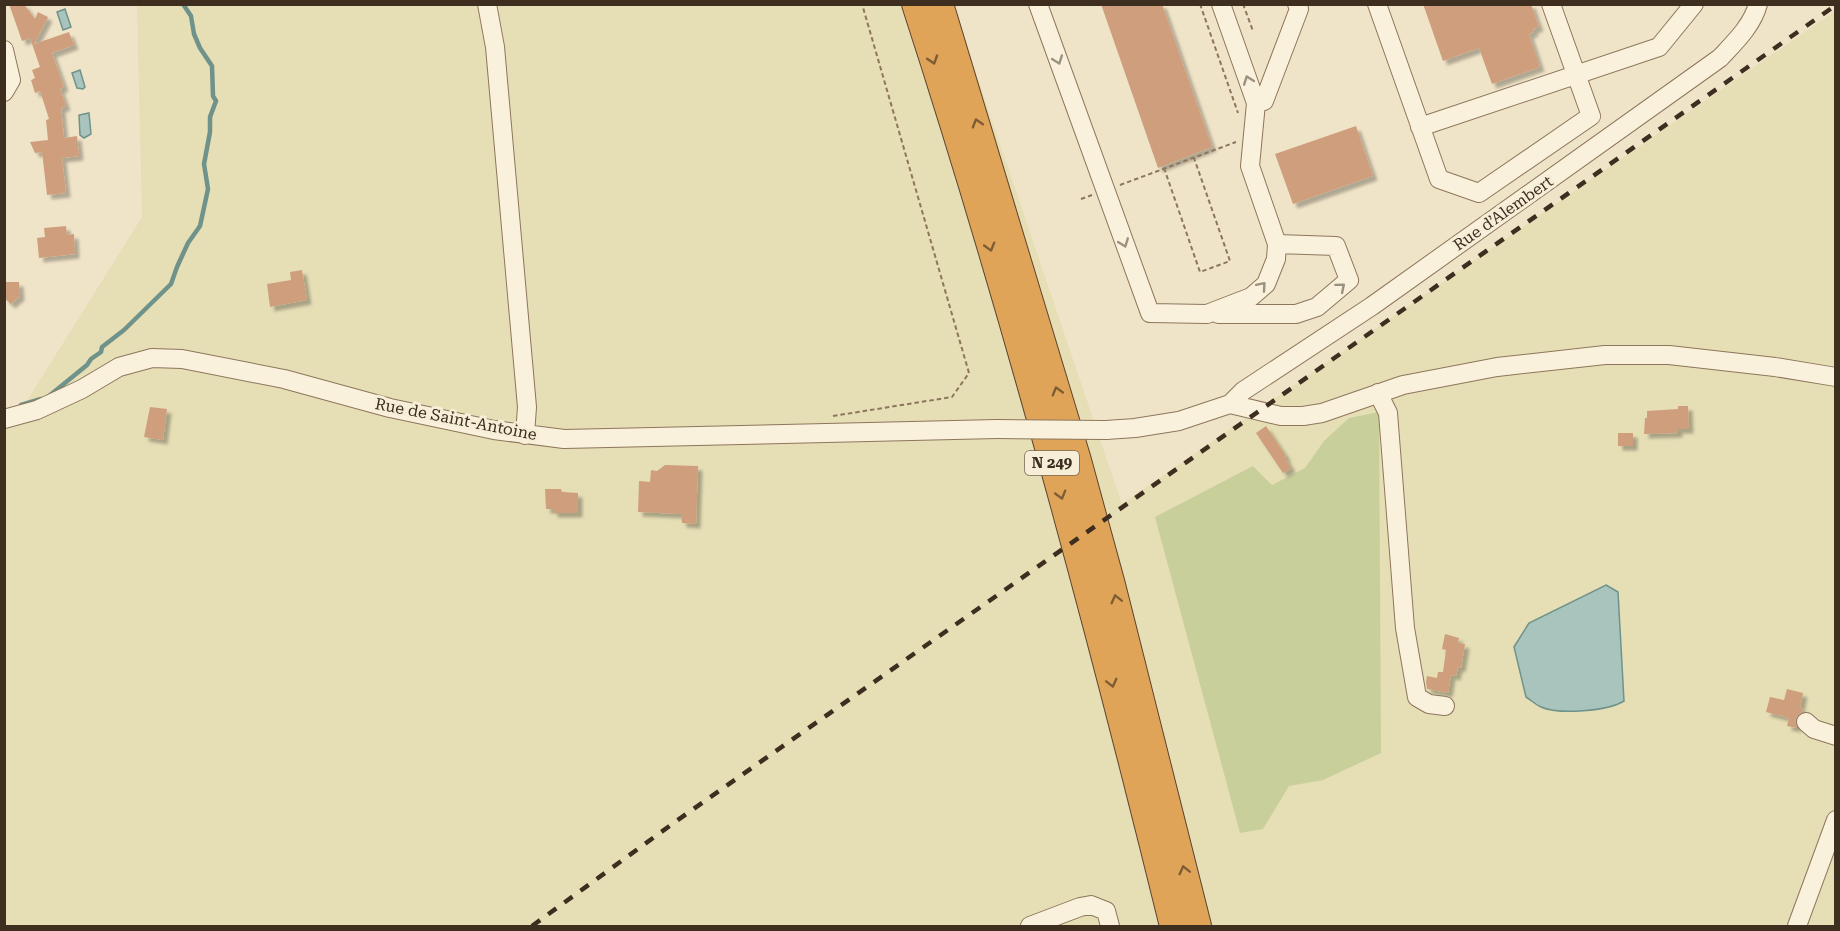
<svg xmlns="http://www.w3.org/2000/svg" width="1840" height="931" font-family="'Roboto Serif',serif">
<defs>
<filter id="shadow"><feDropShadow dx="4.5" dy="4.5" stdDeviation="1.5" flood-color="#0004"/></filter>
</defs>
<rect width="100%" height="100%" fill="#f0e4c8"/>
<path fill="#e6deb5" d="M137 5H953L1122 504 1835 11V926H5V417L23 407 142 217Z"/>
<path fill="#c9cf9b" d="M1379 412 1381 753 1323 780 1289 786 1263 829 1240 833 1155 517 1253 466 1272 485 1305 468 1324 441 1349 418Z"/>
<path fill="#a9c4bc" stroke="#6f938a" stroke-width="1.5" d="M65 9 71 27 63 30 57 12Z
M80 70 85 87 83 89 77 88 72 73Z
M89 113 91 134 84 138 80 135 79 115Z
M1606 585 1618 592 1624 701C1608 711 1559 715 1541 707 1536 705 1531 700 1526 697L1514 647 1529 623Z"/>
<g fill="none" stroke-linecap="round" stroke-linejoin="round">
<path stroke="#6f938a" stroke-width="4.5" d="M49 396 87 365 91 359 101 352 102 347 124 330 171 284 177 267 188 243 200 226 208 189 204 164 210 132V117L216 101 213 96 212 66 200 48 194 34 191 16 183 4
M21 405 41 399"/>
</g>
<path fill="#cf9f7d" filter="url(#shadow)" d="M9 4H24L35 19 38 12 48 17 34 44 69 32 74 45 52 53 64 87 60 89 66 106 61 108 64 138 77 136 79 156 62 158 66 193 47 195 42 152 35 153 30 142 48 140 46 120 49 119 40 91 35 93 31 80 35 78 32 70 40 67 30 38 22 41Z
M1101 4H1162L1212 147 1158 168Z
M1423 4H1531L1539 27 1533 29 1534 32 1529 34 1540 67 1492 84 1479 48 1443 61Z
M1356 126 1373 176 1293 204 1275 154Z
M66 226 67 235 74 234 75 254 39 258 37 238 45 237 44 228Z
M302 270 307 300 270 307 267 284 291 280 290 272Z
M4 282H19L20 296 11 304 4 298Z
M1678 406H1688L1689 429H1678V433L1644 434 1645 418H1647V411L1678 409Z
M150 407 167 409 163 440 144 437Z
M1266 426 1286 456 1285 457 1291 468 1283 473 1256 433Z
M1618 433H1633V446H1618Z
M665 465 698 466 696 524 682 523 681 514 638 512 639 481 650 482 651 470 657 471Z
M545 489H561L562 492 578 493V513H553V509H546Z
M1445 634 1459 638 1458 643 1465 644 1461 668 1458 667 1456 676 1451 675 1448 693 1427 689 1426 682 1427 676 1437 678 1438 672H1443L1446 650 1442 649Z
M1787 689 1803 693 1800 708 1804 709 1795 719 1797 728 1787 726 1789 718 1766 712 1770 697 1784 700Z"/>
<g fill="none" stroke-linecap="round" stroke-linejoin="round">
<defs>
<path id="minor" d="M487 4 495 47 527 407 525 435
M1038 4 1150 313 1207 314 1251 297 1266 284 1276 259 1277 244 1250 166 1256 103 1221 4
M1377 4 1439 179 1479 193 1591 116 1551 4
M4 50 11 80 4 92
M1256 103 1264 101 1299 9 1297 4
M1420 127 1659 47 1694 4
M1218 314H1296L1317 307 1349 280 1336 246 1277 244
M1378 393 1388 413 1405 628 1417 697 1429 704 1445 706
M1230 404 1243 391 1372 306 1720 58C1735 42 1752 26 1758 4
M4 419 37 410 82 389 119 367 152 358 182 359 284 379 390 408 494 430 564 439 997 429
M1106 430 1135 428 1179 421 1230 404 1281 416H1303L1322 413 1403 385 1497 367 1605 355H1669L1775 367 1836 377
M1806 722 1814 729 1836 736
M1030 926 1080 907 1091 905 1106 911 1110 926
M1797 926 1836 820"/>
<path id="highway" d="M915 4C1014 308 1097 617 1173 926
M940 4 1077 457 1112 585 1198 926"/>
</defs>
<use href="#minor" stroke="#8d765c" stroke-width="20"/>
<use href="#highway" stroke="#5b4430" stroke-width="28"/>
<path stroke="#8d765c" stroke-width="2" stroke-dasharray="4.5 3" stroke-linecap="butt" d="M1200 4 1238 113
M1243 4 1253 31
M1164 168 1200 272 1230 261 1194 158
M1120 185 1236 142
M1081 199 1092 195
M833 416 952 397 969 373 862 4"/>
<use href="#minor" stroke="#faf1dc" stroke-width="18"/>
<use href="#highway" stroke="#e0a458" stroke-width="26"/>
<path stroke="#3d2e20" stroke-width="4.5" stroke-dasharray="10 10" stroke-linecap="butt" d="M532 926 675 822 1836 5"/>
<defs>
<path id="minor-bridge" d="M997 429 1106 430"/>
</defs>
<use href="#minor-bridge" stroke="#8d765c" stroke-width="20" stroke-linecap="butt"/>
<use href="#minor-bridge" stroke="#faf1dc" stroke-width="18"/>
</g>
<defs><path id="oneway-chevron" d="M-2-3.5L2.5 0L-2 3.5" fill="none" stroke-width="1.6" stroke-linecap="round" stroke-linejoin="round" transform="scale(1.5)"/></defs>
<g stroke="#7e5d36">
<use href="#oneway-chevron" transform="translate(933 60) rotate(72)"/>
<use href="#oneway-chevron" transform="translate(977 123) rotate(-107)"/>
<use href="#oneway-chevron" transform="translate(990 247) rotate(74)"/>
<use href="#oneway-chevron" transform="translate(1057 391) rotate(-106)"/>
<use href="#oneway-chevron" transform="translate(1061 495) rotate(74)"/>
<use href="#oneway-chevron" transform="translate(1116 599) rotate(-104)"/>
<use href="#oneway-chevron" transform="translate(1112 683) rotate(76)"/>
<use href="#oneway-chevron" transform="translate(1184 870) rotate(-104)"/>
</g>
<g stroke="#9c907e">
<use href="#oneway-chevron" transform="translate(1058 60) rotate(70)"/>
<use href="#oneway-chevron" transform="translate(1248 80) rotate(-110)"/>
<use href="#oneway-chevron" transform="translate(1124 243) rotate(69)"/>
<use href="#oneway-chevron" transform="translate(1262 286) rotate(-49)"/>
<use href="#oneway-chevron" transform="translate(1341 287) rotate(-40)"/>
</g>
<g text-anchor="middle" dominant-baseline="central" stroke-width="6" stroke-linejoin="round" paint-order="stroke">
<rect fill="#f7eed8" stroke="#756857" stroke-width="1.5" x="1025" y="451" width="54" height="24" rx="4.5"/>
<g font-size="15" font-weight="bold" fill="#3d2e20">
<text x="1052" y="463">N 249</text>
</g>
<g font-size="16" fill="#3d2e20" stroke="#f7eed8">
<text transform="translate(1503 213) rotate(-35)">Rue d’Alembert</text>
<text transform="translate(456 419) rotate(11)">Rue de Saint-Antoine</text>
</g>
</g>
<rect width="1840" height="931" fill="none" stroke="#3d2e20" stroke-width="12"/>
</svg>
